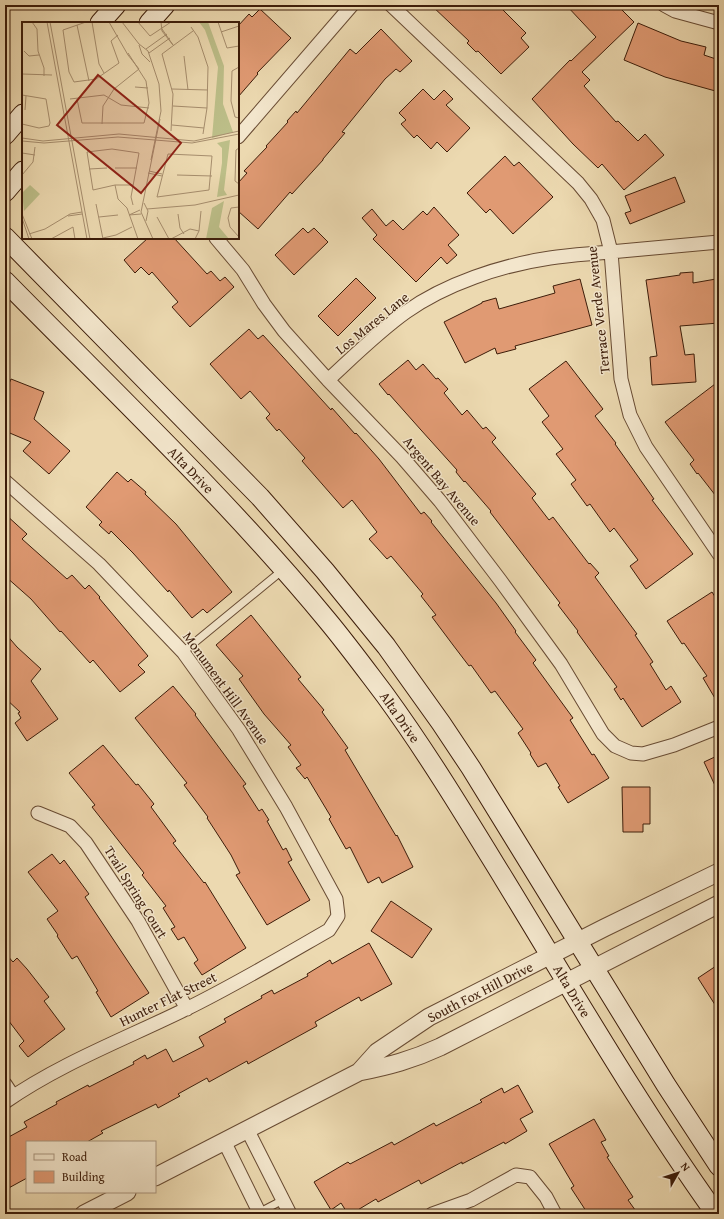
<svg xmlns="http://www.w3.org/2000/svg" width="724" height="1219" font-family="'Gentium Book Plus',serif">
<rect width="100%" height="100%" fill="#ecd9b0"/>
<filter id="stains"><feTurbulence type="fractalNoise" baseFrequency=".005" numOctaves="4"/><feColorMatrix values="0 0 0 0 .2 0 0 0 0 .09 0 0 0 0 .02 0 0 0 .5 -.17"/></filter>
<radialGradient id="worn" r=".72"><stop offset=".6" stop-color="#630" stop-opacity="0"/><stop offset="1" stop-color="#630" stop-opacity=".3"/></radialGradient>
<path fill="#e09a73" stroke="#3c1c09" d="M431 5H498L526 33 521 38 529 47 501 74 478 51 476 52 467 43 469 41Z
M566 5H617L634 22 582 72 590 80 584 86 616 122 618 121 638 141 645 134 664 155 624 190 602 164 598 168 573 144 532 99 570 60 571 61 596 37Z
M260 9 291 38 257 73 258 74 238 97V26L249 14 252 17Z
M638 23 681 41 706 47 704 55 719 60V92L665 77 624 60Z
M381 29 412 61 400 72 396 69 385 79 342 132 345 133 323 159V160L292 194 290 192 258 229 238 211V183L247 173 244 171 267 147 266 146 288 122 287 121 296 111 297 113 350 49 356 54Z
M423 89 434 100 444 90 453 99 446 105 470 128 447 152 437 142 431 149 417 135 414 138 401 124 406 120 399 113Z
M505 156 514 166 519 162 553 197 513 234 490 209 486 213 467 193Z
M675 177 685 202 630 224 625 213 631 211 625 196Z
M434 207 459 235 448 245 457 255 447 264 441 257 416 282 373 239 377 235 362 218 372 209 386 226 393 220 403 230 423 211 427 215Z
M303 228 308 233 314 228 328 242 294 275 275 255Z
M148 238H174L207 274 211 271 220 281 225 277 234 287 190 327 172 307 178 302 152 272 149 275 141 267 135 273 124 260Z
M693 272V283L716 279 719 286V323L680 326 685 355 694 354 696 382 652 385 650 357 657 356 646 280 680 275V273Z
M356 278 376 298 338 336 318 316Z
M580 279 592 325 515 346 516 349 497 354 495 348 465 363 444 322 482 303V302L496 298 499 309 555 293 553 286Z
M249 329 258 339 263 335 331 410 332 408 355 434 356 433 379 459 421 514 424 512 432 521 431 522 496 603 516 631 515 632 536 660 533 663 573 718 570 720 592 755 594 754 609 778 568 803 558 787 560 786 546 763 538 767 530 754 531 753 518 733 523 729 495 691 491 693 471 665 469 666 453 645 432 617 436 615 421 596 423 594 391 556 387 559 369 539 377 532 352 500 343 508 302 461 305 458 279 429 277 431 266 418 270 414 250 391 241 399 210 364Z
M408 360 416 370 423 364 436 379 438 378 448 389 444 393 462 415 467 410 483 429 486 427 496 438 492 442 536 494 532 498 549 520 553 517 589 564 590 563 599 573 595 577 637 634 635 635 653 662 650 664 666 690 671 686 681 702 642 727 623 698 621 700 614 689 617 687 577 632 578 631 558 605 560 603 490 512 491 511 465 481 464 482 456 472 457 470 421 430 389 394 388 395 379 384Z
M566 361 603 409 595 416 616 443 615 444 654 499 652 500 693 554 646 589 630 566 638 560 614 528 610 532 590 504 587 506 571 484 576 480 556 454 563 449 542 422 549 416 529 389Z
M11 379 44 392 34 419 70 451 49 474 23 451 31 442 5 431V393Z
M719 381V500L698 473 697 474 690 464 694 460 665 422Z
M117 472 128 482 131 479 146 492 145 494 176 524 232 592 207 613 203 609 192 618 169 590 168 592 133 553 111 531 109 534 99 525 102 522 86 507Z
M5 514 27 534 22 539 67 579 72 575 85 589 89 585 100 597 99 598 148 656 138 665 145 672 120 692 93 660 90 663 61 631 60 632 31 599 5 576Z
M712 592 719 603V705L703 678 707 676 684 643 682 644 667 621Z
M251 615 301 677 298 679 324 710 322 712 348 748 345 750 396 836 397 835 413 867 382 883 379 877 368 883 350 847 346 849 329 819 331 817 307 777 305 779 296 768 301 765 288 747 291 745 264 714 239 679 243 676 216 645Z
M5 633 17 647 41 669 31 681 58 719 27 741 15 723 21 718 18 713 20 712 5 698Z
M173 686 196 714 195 715 246 784 243 786 259 811 262 809 269 820 267 821 283 850 286 848 292 860 288 862 310 900 267 925 236 875 240 873 231 855 207 818 208 817 184 785 187 783 135 718Z
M103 745 136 785 138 784 154 804 151 807 176 841 173 843 204 883 205 882 246 948 202 975 194 963 198 960 184 937 178 940 171 929 175 927 163 908 166 906 142 875 144 873 92 807 95 805 69 773Z
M719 755V794L704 762Z
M622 787H650V824H643V832H623Z
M52 854 60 864 64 860 89 894 85 897 149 993 111 1017 96 992 98 991 77 956 72 959 57 936 58 935 47 919 58 911 28 872Z
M391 901 432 929 412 958 371 931Z
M369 943 392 984 361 1001 359 997 315 1022 317 1026 248 1064 247 1061 209 1082 207 1078 178 1094 180 1096 158 1108 156 1104 101 1131 103 1133 87 1142H27V1178L5 1190V1139L27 1127 24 1122 57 1104 56 1102 88 1085 89 1087 134 1064 133 1062 145 1055 147 1059 166 1049 173 1062 204 1046 199 1037 226 1022 224 1019 262 998 261 996 272 990 274 994 308 976 307 974 330 960 332 964Z
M5 953 13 962 17 958 27 969 49 997 44 1001 65 1029 28 1057 19 1046 24 1041 5 1016Z
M719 964V1011L698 978Z
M518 1085 533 1112 520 1119 527 1131 505 1144 504 1142 462 1164V1162L421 1184 419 1180 378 1202 376 1199 351 1214H348L341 1203 331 1210 314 1182 348 1162 350 1164 392 1142 394 1145 434 1123 436 1126 482 1102 480 1100 502 1088 504 1093Z
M594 1119 606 1140 601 1142 609 1156 607 1157 633 1197 628 1200 638 1214H588L571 1188 574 1186 549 1144Z"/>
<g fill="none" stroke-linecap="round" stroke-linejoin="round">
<defs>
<path id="service" d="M183 652 284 569
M260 1212 283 1200"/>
<path id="minor" d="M391 5 578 183 591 199 603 220 611 252 621 379 630 415 646 447 719 554
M664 5 675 11 719 23
M238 137 352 5
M216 238 243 270 264 304 284 331 328 380 402 457 440 501 500 580 561 664 603 734 615 746 631 753 643 754 674 745 719 727
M328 380C353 357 378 332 406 312 445 284 502 265 550 258 569 255 590 254 610 252 646 249 683 245 719 242
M5 481 99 564 183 652 239 730 286 807 336 899 338 916 329 930C282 957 235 985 186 1009 125 1039 61 1063 5 1102
M38 813 70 826 86 843 138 921 187 1009
M5 1084 13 1096
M247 1129 290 1214
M224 1141 260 1214
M432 1214 471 1200 516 1175 530 1177 546 1197 555 1214"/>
<path id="tertiary" d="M359 1072 377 1052 429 1017 604 928 719 872
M155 1177 359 1072C389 1066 412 1060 440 1047L719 904
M84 1214 127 1192"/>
<path id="secondary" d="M100 23 116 5
M149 23 165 5
M5 135 23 114
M5 192 23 171
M5 237 260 497 325 571 386 646 441 723 471 768 666 1085 719 1166
M5 281C114 392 228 500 327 620 347 644 366 670 385 695 428 754 466 817 504 879 573 992 639 1106 716 1214"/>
</defs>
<use href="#service" stroke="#684b33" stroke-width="9"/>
<use href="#minor" stroke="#684b33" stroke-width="15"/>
<use href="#tertiary" stroke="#684b33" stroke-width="19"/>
<use href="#secondary" stroke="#3c1c09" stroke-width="21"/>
<use href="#service" stroke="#f3e6cc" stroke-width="7"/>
<use href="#minor" stroke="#f3e6cc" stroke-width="13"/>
<use href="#tertiary" stroke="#f3e6cc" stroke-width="17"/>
<use href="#secondary" stroke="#f3e6cc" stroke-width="19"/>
</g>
<g text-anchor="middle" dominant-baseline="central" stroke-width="3" stroke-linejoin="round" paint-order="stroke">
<g font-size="14" fill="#3c1c09" stroke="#f3e6cc">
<text transform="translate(598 310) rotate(-96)">Terrace Verde Avenue</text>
<text transform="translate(372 323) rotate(-39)">Los Mares Lane</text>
<text transform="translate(191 470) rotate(46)">Alta Drive</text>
<text transform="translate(442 481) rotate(50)">Argent Bay Avenue</text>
<text transform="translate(226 688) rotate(54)">Monument Hill Avenue</text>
<text transform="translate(400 717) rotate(55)">Alta Drive</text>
<text transform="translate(136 892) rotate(58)">Trail Spring Court</text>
<text transform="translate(572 991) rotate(59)">Alta Drive</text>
<text transform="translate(480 992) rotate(-27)">South Fox Hill Drive</text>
<text transform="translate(168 999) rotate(-26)">Hunter Flat Street</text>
</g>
</g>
<g transform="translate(22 22)">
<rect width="217" height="217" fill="#ecd9b0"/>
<path d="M8 163 18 172 2 189 0 171Z" fill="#bcbe88"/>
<path d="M177 0H186L202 44 201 82 211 110 190 116 196 45 183 8ZM208 118 202 168 205 173 195 175 200 141V126L195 121ZM202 179 197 205 207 217H184L190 186Z" fill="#bcbe88"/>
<path fill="none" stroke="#a68d6d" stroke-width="1" d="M10 0 15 7 16 29 22 46V54M25 0 65 217M28 0 68 217M64 0 41 8 47 50 52 60 74 57 97 41 89 19 96 13M70 0 77 42 82 51M87 0 106 33 117 47M100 0 117 22 126 29 137 62 139 89 129 138M116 0 128 14 149 0M139 0 140 9 151 23M196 0 205 26 217 24M55 3 67 59M169 5 176 15 186 45 185 86 181 112M140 7 151 23M199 10 217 4M117 23 120 32 128 40M124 27 145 12M2 29 7 34 17 33M127 31 148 16M162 34 166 68M217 45 210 49 209 79 213 95 217 96M0 52 30 53M113 65 126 66M150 67 186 68M0 73 24 77 28 101 27 104 17 106 0 102M48 77 82 73 99 83 127 86M55 77 60 101H122L127 81 124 59 106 31M151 84 185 86M3 88 4 74M80 102 81 84 92 67 117 47M150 103 182 106M149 109 151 72 140 32 171 9M0 116 21 119 97 112 172 119 217 109M0 119 22 121 96 115 170 121 217 112M217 126 214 128 213 159 217 162M0 131 13 133M146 132 190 134 187 168 135 175ZM93 146H115M67 147 85 146M127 149 140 152M126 151 140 154M0 153 11 140 13 125M155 153 190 154M93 163 96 177 105 186 116 217M122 181 126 189 124 199M74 182 81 217M111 183 109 175 117 131 90 127 65 130 71 168 93 163H111M217 185 209 186 206 196 208 205 217 215M125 187 173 183 217 173M0 192 10 217M156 192 158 206 162 212M107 193 118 188M107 193 119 192M46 194 60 192M77 195 96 193M135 195 147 217M0 196 7 217M7 212 23 207 48 192 60 190M81 216 94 213 110 205M29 217 51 205 53 217M131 217 119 190 138 97M149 217 168 207 177 209M173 217 177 209 179 189"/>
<path fill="#8f2418" fill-opacity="0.15" stroke="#8f2418" stroke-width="2" d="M76 53 159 121 119 171 35 103Z"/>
<rect width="217" height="217" fill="none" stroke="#3c1c09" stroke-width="2"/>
</g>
<rect width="724" height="1219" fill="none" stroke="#ecd9b0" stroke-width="20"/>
<rect x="6" y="6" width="712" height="1207" fill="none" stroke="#3c1c09" stroke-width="2"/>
<rect x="10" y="10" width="704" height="1199" fill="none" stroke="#3c1c09"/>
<rect x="26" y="1141" width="130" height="52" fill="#f3e6cc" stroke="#aa957e"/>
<rect x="34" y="1154" width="20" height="6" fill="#f3e6cc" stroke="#aa957e"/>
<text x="62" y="1161" font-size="12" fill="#3c1c09">Road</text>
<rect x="34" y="1171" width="20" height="12" fill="#e09a73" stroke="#aa957e"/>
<text x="62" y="1181" font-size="12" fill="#3c1c09">Building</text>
<g transform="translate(678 1173) rotate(51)" stroke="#f3e6cc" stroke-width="3" paint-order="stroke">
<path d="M0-3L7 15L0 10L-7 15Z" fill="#3c1c09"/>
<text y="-6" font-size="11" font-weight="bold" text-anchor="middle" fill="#3c1c09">N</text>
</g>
<rect width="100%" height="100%" filter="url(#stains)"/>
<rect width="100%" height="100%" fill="url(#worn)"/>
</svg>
